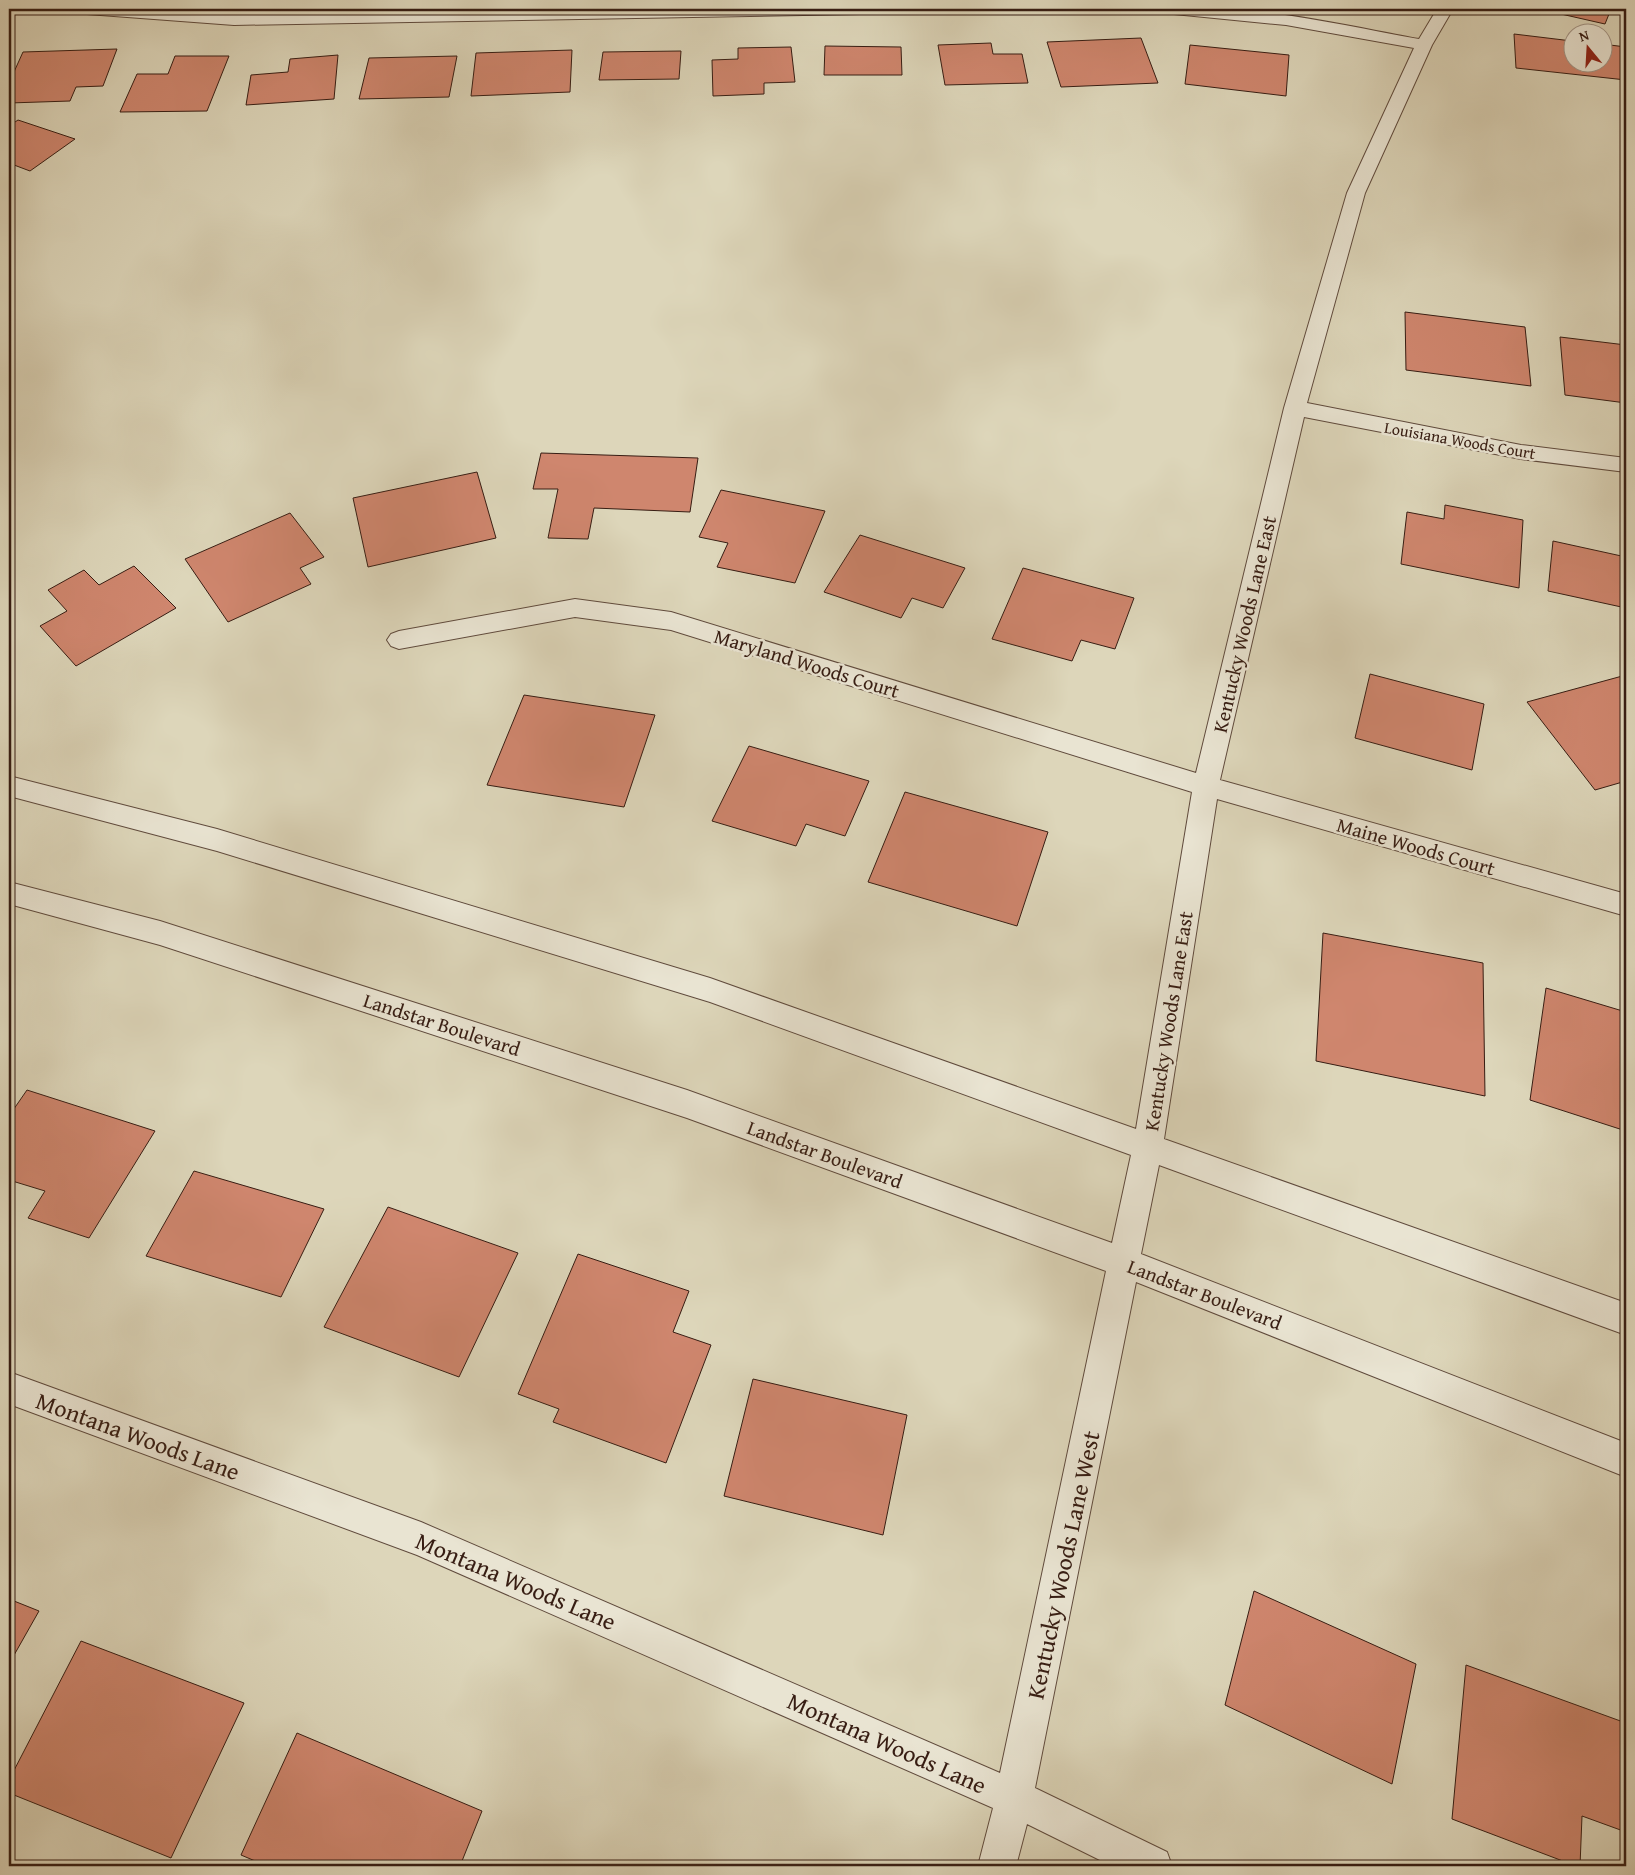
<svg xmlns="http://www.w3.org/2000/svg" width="1635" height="1875" font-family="'Gentium Book Plus',serif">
<rect width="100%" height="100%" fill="#ddd6ba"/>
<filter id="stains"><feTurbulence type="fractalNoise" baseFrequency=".004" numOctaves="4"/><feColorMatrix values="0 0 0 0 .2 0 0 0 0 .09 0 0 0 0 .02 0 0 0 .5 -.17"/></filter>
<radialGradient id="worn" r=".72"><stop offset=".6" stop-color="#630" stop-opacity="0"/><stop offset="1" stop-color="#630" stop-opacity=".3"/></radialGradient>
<path fill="#cf866e" stroke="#371d13" d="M1539 9H1611L1605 24Z
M1514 34 1572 41V62H1602V44L1626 47V80L1516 68Z
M1141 38 1158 83 1061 87 1047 42Z
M991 43 993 54H1022L1028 83 945 85 938 45Z
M1190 45 1289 55 1286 96 1185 84Z
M825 46 901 47 902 75H824Z
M791 47 795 82 764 83V94L713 96 712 60 738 59V48Z
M117 49 103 86 76 87 70 101 9 103V83L23 52Z
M572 50 570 92 471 96 476 53Z
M681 51 679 79 599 80 603 52Z
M338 55 334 99 246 105 251 75 288 72 290 59Z
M175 56H229L207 111 120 112 137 74H168Z
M457 56 449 97 359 99 369 58Z
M18 120 75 139 30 171 14 165 9 169V126Z
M1405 312 1525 327 1531 386 1406 370Z
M1560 337 1626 345V403L1565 395Z
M541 453 698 458 690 512 594 508 588 539 548 538 558 489H533Z
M477 472 496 538 368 567 353 498Z
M721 490 825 511 795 583 717 567 728 543 699 537Z
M1445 505 1523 520 1519 588 1401 564 1407 512 1444 519Z
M290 513 324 557 300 568 311 584 228 622 185 559Z
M860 535 965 568 943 608 912 598 901 618 824 592Z
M1553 541 1626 557V608L1548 591Z
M134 566 176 608 76 666 40 626 67 611 48 590 84 570 99 585Z
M1023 568 1134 598 1115 649 1081 640 1072 661 992 639Z
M1370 674 1484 704 1472 770 1355 738Z
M1626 675V781L1595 790 1527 702Z
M524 695 655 715 624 807 487 785Z
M749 746 869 781 845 836 806 824 796 846 712 821Z
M905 792 1048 832 1017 926 868 882Z
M1323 933 1483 963 1485 1096 1316 1061Z
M1546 988 1626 1012V1131L1530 1100Z
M27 1090 155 1131 89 1238 28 1218 45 1191 9 1180V1116Z
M194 1171 324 1209 281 1297 146 1256Z
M388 1207 518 1253 459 1377 324 1327Z
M578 1254 689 1291 673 1332 711 1345 666 1463 553 1422 559 1409 518 1394Z
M753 1379 907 1415 883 1535 724 1496Z
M1254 1591 1416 1664 1392 1784 1225 1705Z
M9 1599 39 1611 9 1664Z
M81 1641 244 1703 171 1858 9 1793V1780Z
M1466 1665 1626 1723V1832L1582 1816 1580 1866H1576L1452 1819Z
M297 1733 482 1811 460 1866H267L241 1855Z"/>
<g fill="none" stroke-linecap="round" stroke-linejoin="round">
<defs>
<path id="minor" d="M79 9H149L234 15 595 9H867L859 14 234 25 87 14Z
M1166 9C1251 3 1336 24 1419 39L1437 9H1453L1432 45 1365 193 1307 403 1521 445 1626 458V472L1521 459 1304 417 1220 780 1626 894V916L1217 799 1164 1139 1626 1303V1335L1159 1165 1141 1254 1626 1443V1477L1136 1282 1035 1788 1167 1852 1172 1866H1112L1027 1824 1016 1866H978L993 1808 417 1555 9 1404V1372L421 1522 1000 1773 1106 1271 687 1118 160 945 9 904V882L160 921 687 1090 1112 1243 1131 1155 710 1002 217 851 9 796V776L217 829 710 978 1136 1129 1192 792 671 630 575 617 399 649 391 646 387 640 391 634 399 631 575 599 671 612 1196 773 1284 408 1347 193 1414 48 1286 25 1174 14Z"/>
</defs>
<use href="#minor" stroke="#604b3d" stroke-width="2"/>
<use href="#minor" fill="#e9e4d2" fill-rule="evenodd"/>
</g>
<g text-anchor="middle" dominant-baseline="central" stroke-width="5" stroke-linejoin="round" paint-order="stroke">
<g font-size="16" fill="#371d13" stroke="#e9e4d2">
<text transform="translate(1460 440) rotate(10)">Louisiana Woods Court</text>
</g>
<g font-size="20" fill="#371d13" stroke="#e9e4d2">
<text transform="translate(1244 624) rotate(-77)">Kentucky Woods Lane East</text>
<text transform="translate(807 663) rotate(17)">Maryland Woods Court</text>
<text transform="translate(1416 846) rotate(16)">Maine Woods Court</text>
<text transform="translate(1168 1021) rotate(-81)">Kentucky Woods Lane East</text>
<text transform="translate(442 1024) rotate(18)">Landstar Boulevard</text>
<text transform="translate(825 1154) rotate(20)">Landstar Boulevard</text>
<text transform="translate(1205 1294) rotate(21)">Landstar Boulevard</text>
</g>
<g font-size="24" fill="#371d13" stroke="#e9e4d2">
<text transform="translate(138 1436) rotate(20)">Montana Woods Lane</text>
<text transform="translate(1063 1565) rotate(-78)">Kentucky Woods Lane West</text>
<text transform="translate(516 1581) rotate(23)">Montana Woods Lane</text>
<text transform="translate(887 1743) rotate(24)">Montana Woods Lane</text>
</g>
</g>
<rect width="1635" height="1875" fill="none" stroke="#ddd6ba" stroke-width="30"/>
<rect x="10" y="10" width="1615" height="1855" fill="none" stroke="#371d13" stroke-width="2.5"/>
<rect x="15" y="15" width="1605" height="1845" fill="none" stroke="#371d13"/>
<g transform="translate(1588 48) rotate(342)"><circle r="24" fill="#e9e4d2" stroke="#a29486"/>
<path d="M0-4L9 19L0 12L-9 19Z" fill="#8f2418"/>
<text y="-8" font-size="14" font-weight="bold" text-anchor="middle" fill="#371d13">N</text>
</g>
<rect width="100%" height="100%" filter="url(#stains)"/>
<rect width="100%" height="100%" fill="url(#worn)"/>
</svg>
